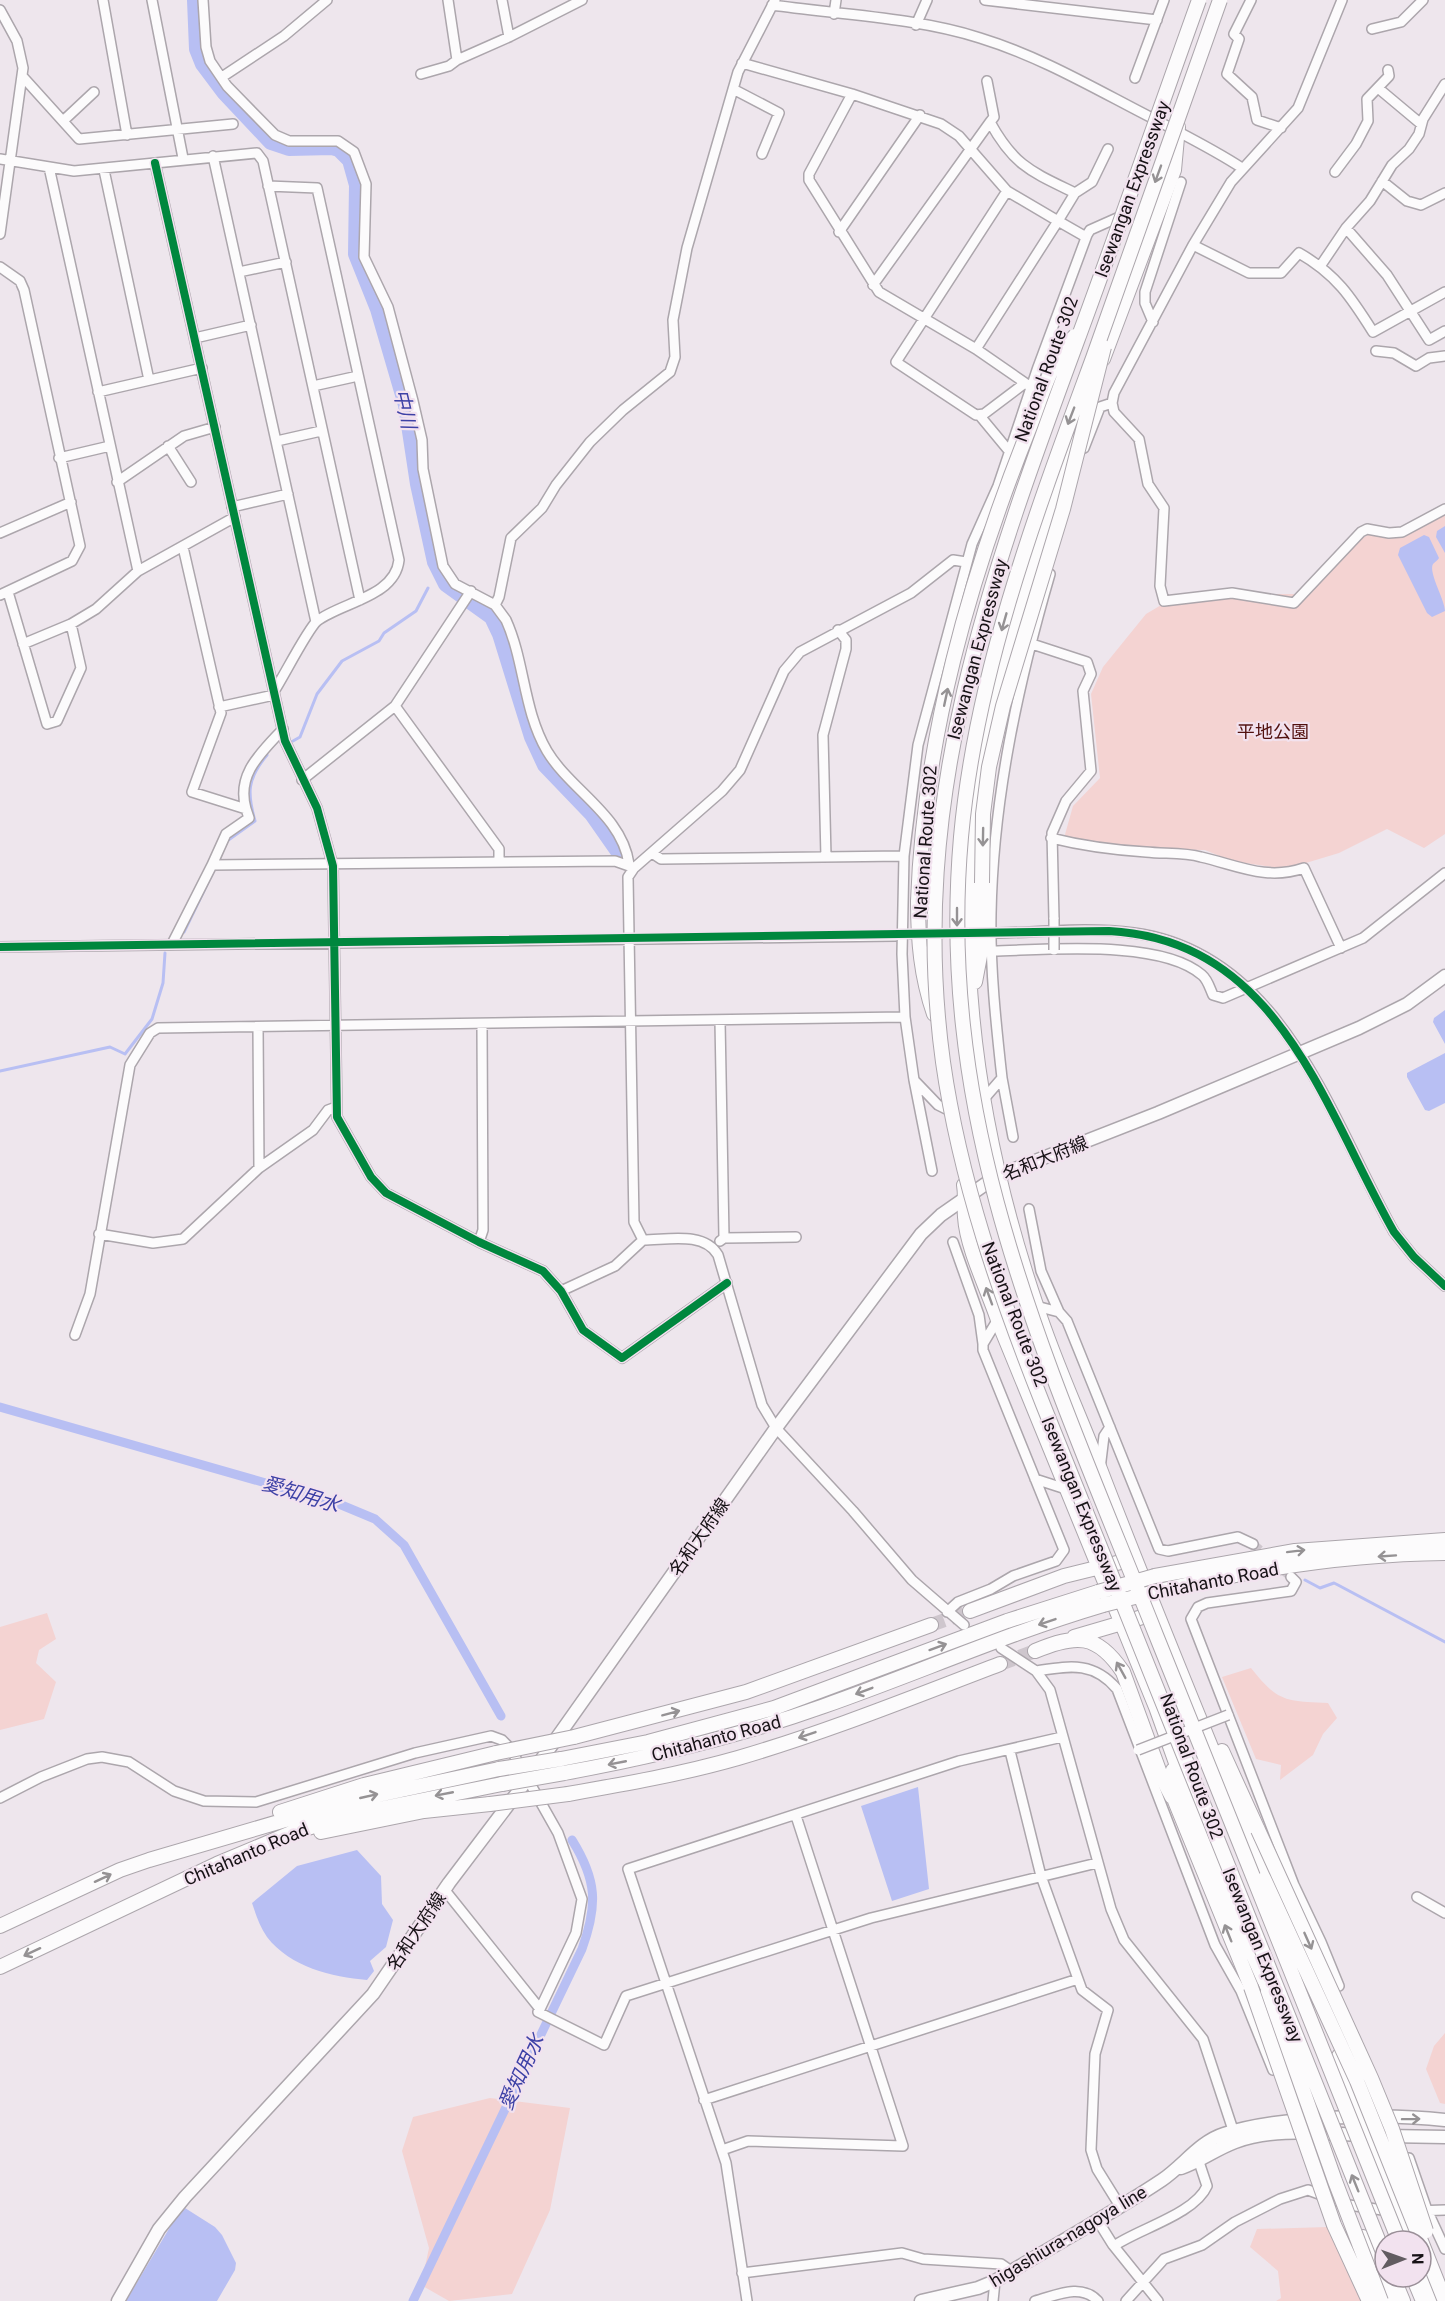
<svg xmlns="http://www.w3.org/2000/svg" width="1445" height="2301" font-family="Roboto,'Noto Sans JP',sans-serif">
<rect width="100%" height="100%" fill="#eee6ed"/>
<path fill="#f4d3d2" d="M1445 511V834L1424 848 1387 829 1339 853 1286 869 1232 861 1205 850 1143 849 1064 838 1073 806 1100 778 1091 694 1103 667 1146 614 1168 601 1211 594H1304L1352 544 1373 532 1401 529Z
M47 1613 56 1639 39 1650 36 1663 56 1682 44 1719 0 1730V1627Z
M1251 1668C1278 1702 1285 1701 1328 1703L1337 1718 1323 1734 1313 1755 1280 1780 1281 1765 1256 1759 1222 1677Z
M1445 2033V2104L1440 2103 1426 2069 1434 2046Z
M490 2098 570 2108 550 2210 512 2294 449 2301 421 2285 429 2248 402 2151 413 2117Z
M1328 2227 1361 2301H1276L1281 2298 1278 2271 1250 2247 1257 2229Z"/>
<path fill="#b8bff3" d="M1445 526V553L1436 537 1437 531Z
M1424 535 1429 537 1439 558C1438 560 1435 562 1433 564 1428 572 1445 600 1445 611L1432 617 1427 613 1398 555 1400 548Z
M1445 1010V1044L1433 1022 1434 1018Z
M1445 1053V1103L1429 1111 1425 1110 1407 1077V1073Z
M918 1787 929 1889 892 1901 861 1806Z
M357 1850 381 1876 382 1904 393 1920 386 1947 370 1961 374 1971 367 1980C332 1977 290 1967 267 1937 260 1927 256 1915 252 1903L297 1866Z
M185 2208 215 2227 222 2235 236 2263 235 2270 217 2301H126L173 2222Z"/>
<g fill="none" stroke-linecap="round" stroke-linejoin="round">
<path stroke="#b8bff3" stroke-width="3" d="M293 741 300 737 317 694 342 661 379 641 384 633 416 611 428 588
M227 841 255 821C247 793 247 779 267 755
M184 932 212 874
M0 1071 110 1047 125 1054 152 1019 163 983 165 953
M1305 1580 1320 1588 1334 1583 1338 1585 1445 1642"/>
<path stroke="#b8bff3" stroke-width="9" d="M0 1407 339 1504 375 1519 404 1545 501 1716
M413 2301 582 1949C598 1905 597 1880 572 1840"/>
<path stroke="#b8bff3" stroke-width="16" d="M195 0 197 49 203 64 224 92 271 142 289 148 332 147 339 149 350 160 357 185 356 254 378 309 406 405 418 484 435 562 446 584 492 617 500 634 532 737 545 765 592 814 620 854"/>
<path stroke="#cec6cd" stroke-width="9" stroke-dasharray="9 4.5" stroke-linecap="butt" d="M895 936 963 934
M1253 1544 1291 1577"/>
<path stroke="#cec6cd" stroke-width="14" stroke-dasharray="14 7" stroke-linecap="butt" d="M931 1625 970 1611
M1000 1664 1035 1651"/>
<defs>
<path id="minor" d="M103 0 127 135
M152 0 183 158
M203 0 206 47 210 61 227 86 275 135 289 141H338L354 152 366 184 364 257 388 307 413 401 422 440 423 469 443 566 455 584 495 605 506 620C525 662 523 710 547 751 571 791 622 815 629 864
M448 0 457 60 509 37 582 0
M502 0 509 37
M985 0 1157 20
M1251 0 1234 34 1239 39 1227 74 1252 97 1257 120 1281 128
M772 5C837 14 919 18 980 38 1042 57 1097 90 1154 119 1184 135 1213 149 1242 168
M0 10 17 41 23 68 0 234
M834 14 836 0
M916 25 927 0
M1372 29 1401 22 1423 0
M742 63 852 94 941 124 959 136 1007 191 1058 221 976 349 879 292 809 180V174L852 94
M421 74 449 66 457 60
M23 77 79 139 233 124
M222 77 284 36 327 0
M1135 78 1164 0
M987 81 994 117 990 122
M1378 88 1421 124
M733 89 779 113 762 154
M63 121 94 92
M213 156 316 622
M0 159 74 171 257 153 263 161 360 600
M155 163 285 741 317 808 333 866 337 1117 371 1177 386 1193 479 1242 543 1271 561 1291 583 1330 622 1358 727 1283
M49 167 138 571
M104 170 149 380
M1335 172 1356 144 1368 121 1367 99 1389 76 1388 70
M1382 181 1407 201 1421 205 1445 193
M268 186 317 188 399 560C395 597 342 602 317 621 307 630 283 678 273 693
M1007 191 896 362 976 415 984 414 1025 383
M1346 228 1387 275 1429 340 1445 331
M839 232 920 115
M1086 237 1058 221 1075 193 1092 182 1108 149
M1193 245 1249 273H1281L1299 253C1336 274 1351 297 1373 332L1445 292
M1321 265 1346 228 1370 201 1392 165 1409 149 1419 134 1423 119 1445 84
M0 267 20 281 24 290 80 546 72 561 0 595
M239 272 286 262
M873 285 990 122C1014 166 1032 172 1075 193
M1153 322 1145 303V292L1181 182
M195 338 251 325
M976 349 1028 385
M1376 351 1394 353 1416 366 1429 358 1445 356
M313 386 358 376
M98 392 202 368
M1112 403 1114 412 1139 439 1148 484 1164 508 1160 586 1164 601 1232 593 1294 603 1361 532 1367 529 1389 533 1402 532 1445 509
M980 416 1009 451
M277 441 321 431
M168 446 191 482
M1084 448 1100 407 1112 403 1114 393 1193 245 1231 182 1298 108 1342 0
M59 458 110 446
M117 482 184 436 215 427
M232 507 288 494
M0 533 71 502
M183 547 221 713 192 792 246 809C236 774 261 753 283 729
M8 592 47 724 57 721 81 668 71 624 96 609 138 571 235 517
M495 605 499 597 511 538 542 508 556 485 590 442 623 410 670 372 675 357 673 320 687 248 738 72 775 0
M23 644 71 624
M1032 644 1087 662 1091 674 1083 691 1091 771 1066 801 1052 833 1054 919
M395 706 499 849V862
M219 707 274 695
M302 780 395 706 471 591
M1051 838C1083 846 1113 850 1146 852 1164 854 1184 852 1201 857 1237 865 1266 881 1304 868L1341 948
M652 853 661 859 904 856
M826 857 823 735 846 649V640L838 630
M212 865 226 834 249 818 246 809
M998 933C1043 932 1090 927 1134 933 1283 953 1331 1120 1394 1232L1414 1257 1445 1286
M172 944 212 865 615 861 632 867
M0 947 895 936
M993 951C1046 950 1161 939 1202 975 1208 980 1210 989 1213 995L1223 998 1363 938 1445 873
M720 1021 724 1238
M258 1027 259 1168
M1002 1078 1013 1137
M914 1080 932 1171
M983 1100 1002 1078C996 1024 990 968 991 914 993 799 1018 684 1050 574
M948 1110 938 1105 914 1080 905 1017 902 954 904 856 918 745 972 544 998 486 1038 367 1087 235 1090 230 1117 218
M1029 1209 1041 1271 1059 1312
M99 1234 153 1243 183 1239 259 1168 313 1130 328 1110 336 1107
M643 1240 634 1222 628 877 634 868 722 791 740 770 784 671 800 652 911 593 953 560 966 562
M720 1241 724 1238 796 1237
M479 1242 483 1230 482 1024
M953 1242 979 1315 983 1344
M561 1291 615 1266 643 1240C667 1240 704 1231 718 1255L762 1405 776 1428 853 1511 912 1580 964 1625
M1036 1306 1059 1312 1067 1321 1159 1549 1168 1551 1238 1537 1253 1544
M75 1335 90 1294 130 1065 150 1033 158 1028 905 1017
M1100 1469 1104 1436 1110 1427
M1035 1479 1069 1490
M1291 1577 1296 1582 1291 1591 1207 1603 1198 1607 1191 1619 1294 1885 1321 1942 1339 1986
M947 1612 958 1602 991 1589 1013 1576 1056 1561 1064 1550 983 1350V1344L998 1319
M1001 1648 1036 1671 1050 1690 1111 1909 1124 1940 1203 2039 1235 2136
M1036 1671C1070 1666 1093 1661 1117 1689L1215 1945 1241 1991 1273 2070
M1010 1751 1041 1876 1078 1979 1082 1990 1108 2010 1095 2054 1091 2150 1097 2169 1120 2206
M0 1798 41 1777 87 1759 102 1757 129 1762 174 1791 204 1801 256 1802 415 1753 491 1736 502 1740 510 1748 558 1833 582 1899 576 1933 540 2009 444 1889
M1417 1897 1445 1913
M538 2012 604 2045 626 1996 871 1918 1097 1863
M704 2100 1078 1979
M722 2150 748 2141 903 2146 796 1816
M1409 2158 1427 2210 1445 2249
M1415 2211 1445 2210
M1098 2221 1113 2245 1158 2301
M1114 2246C1138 2229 1195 2214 1207 2186L1199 2162
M742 2273 902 2253 923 2259 1001 2264 1011 2271
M747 2301 726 2163 628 1869 959 1761 1062 1737
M993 2301 995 2281
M1035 2301C1057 2295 1081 2283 1098 2301
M1126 2301 1164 2259 1202 2245 1235 2222 1280 2199 1308 2190 1349 2205 1389 2211"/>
<path id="major" d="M1387 2136 1445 2137
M1181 2168C1201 2161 1216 2149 1235 2142 1276 2127 1322 2134 1364 2135
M118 2301 159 2229 185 2197 373 1994 449 1883 527 1780 776 1428 921 1234 941 1215 997 1176 1158 1113 1359 1028 1407 1004 1445 976
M921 2301 978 2288 995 2281C1051 2247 1108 2216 1162 2180 1183 2166 1199 2142 1224 2134 1279 2116 1387 2113 1445 2120"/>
<path id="highway" d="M1103 359 1174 170 1178 127
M1078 431C1047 515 1021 600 999 687 989 729 977 772 973 815 955 981 983 1148 1036 1305 1054 1361 1079 1414 1100 1469 1154 1610 1212 1749 1269 1889
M918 901C918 941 921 976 934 1014
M975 982 980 956 982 883
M964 1185C966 1196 964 1206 965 1217 967 1249 989 1292 999 1323L1156 1707 1210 1858 1273 2000
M1155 1576 1295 1551 1445 1540
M1159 1591C1253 1569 1349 1554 1445 1553
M970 1611 1064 1576 1133 1559
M1074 1637 1156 1613
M1035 1651C1076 1634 1097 1633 1123 1672L1161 1776 1172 1797
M574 1737 746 1692 931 1625
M1222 1751 1258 1830
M561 1759 648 1742 774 1708 1007 1621 1098 1592
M1173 1770 1175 1801 1251 1987
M564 1773C652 1757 740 1736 824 1706 918 1673 1008 1633 1103 1605
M568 1794C625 1784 682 1774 738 1758 827 1732 913 1697 1000 1664
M280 1812 364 1785 496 1753
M321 1832 424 1811 490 1804
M0 1926 120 1870 149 1860 350 1801 499 1769
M0 1967 217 1864 291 1833 354 1814 502 1784
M1339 2056 1412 2241
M1363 2237 1390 2301
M1421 2265 1435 2301
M1393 2277 1403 2301
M1413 2277 1423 2301"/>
</defs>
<use href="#minor" stroke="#aca6ac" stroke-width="12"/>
<use href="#major" stroke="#aca6ac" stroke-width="15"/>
<use href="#highway" stroke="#aca6ac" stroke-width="16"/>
<use href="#minor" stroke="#fcfbfc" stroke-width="9"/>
<use href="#major" stroke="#fcfbfc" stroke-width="12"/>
<use href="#highway" stroke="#fcfbfc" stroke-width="14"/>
<defs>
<path id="minor-bridge" d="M1054 919V950
M1138 1750 1228 1715"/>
<path id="highway-bridge" d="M1199 0C1159 111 1121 222 1080 333 991 574 907 799 943 1062 960 1181 1000 1296 1044 1407L1385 2257
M1220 0C1177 119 1136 239 1093 358 1036 513 976 671 961 837 935 1131 1051 1370 1156 1635 1237 1837 1319 2039 1399 2241
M982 883 983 814 989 767 1003 706 1063 509 1104 347
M918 901C924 738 969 579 1029 429 1041 399 1051 358 1075 336
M1098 1592 1155 1576
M1103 1605 1159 1591
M496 1753 574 1737
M499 1769 561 1759
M502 1784 564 1773
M490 1804 568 1794
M1258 1830 1371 2078 1392 2129 1426 2231
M1264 1879 1357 2081 1445 2301
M1251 1987 1334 2225 1369 2301
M1268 1991 1335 2181 1381 2301"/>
</defs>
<use href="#minor-bridge" stroke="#aca6ac" stroke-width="12" stroke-linecap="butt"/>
<use href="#highway-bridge" stroke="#aca6ac" stroke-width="16" stroke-linecap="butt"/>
<use href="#minor-bridge" stroke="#fcfbfc" stroke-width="9"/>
<use href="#highway-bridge" stroke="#fcfbfc" stroke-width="14"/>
<defs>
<path id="cycleway" d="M155 163 285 741 317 808 333 866 337 1117 371 1177 386 1193 479 1242 543 1271 561 1291 583 1330 622 1358 727 1283
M0 947 1109 931C1279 940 1323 1107 1394 1232L1414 1257 1445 1286"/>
</defs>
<use href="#cycleway" stroke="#f2e2ef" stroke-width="11"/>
<use href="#cycleway" stroke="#00873e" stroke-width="8"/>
</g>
<defs><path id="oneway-shaft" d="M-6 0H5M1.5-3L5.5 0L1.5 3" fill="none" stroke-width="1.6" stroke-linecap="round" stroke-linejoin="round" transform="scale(1.5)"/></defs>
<g stroke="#959294">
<use href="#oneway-shaft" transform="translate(1158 174) rotate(110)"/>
<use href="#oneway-shaft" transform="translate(1071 416) rotate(111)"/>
<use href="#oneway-shaft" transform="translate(1004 622) rotate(106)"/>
<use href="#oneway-shaft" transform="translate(946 697) rotate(-78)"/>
<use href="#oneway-shaft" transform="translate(983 837) rotate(91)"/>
<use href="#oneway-shaft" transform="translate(957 917) rotate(90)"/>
<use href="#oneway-shaft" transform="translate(989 1296) rotate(-110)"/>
<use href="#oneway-shaft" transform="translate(1296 1551) rotate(-7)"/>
<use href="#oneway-shaft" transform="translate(1387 1556) rotate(176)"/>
<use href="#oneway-shaft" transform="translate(1047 1622) rotate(161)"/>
<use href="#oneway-shaft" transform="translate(938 1647) rotate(-20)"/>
<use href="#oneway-shaft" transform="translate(1121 1670) rotate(-119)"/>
<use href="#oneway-shaft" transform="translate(864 1691) rotate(159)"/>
<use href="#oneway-shaft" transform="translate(671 1713) rotate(-15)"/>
<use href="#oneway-shaft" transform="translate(807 1735) rotate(161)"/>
<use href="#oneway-shaft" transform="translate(617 1763) rotate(169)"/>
<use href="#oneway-shaft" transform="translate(444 1794) rotate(169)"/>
<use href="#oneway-shaft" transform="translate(369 1796) rotate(-13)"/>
<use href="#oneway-shaft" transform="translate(103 1878) rotate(-25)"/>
<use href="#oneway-shaft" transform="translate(1228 1933) rotate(-112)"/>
<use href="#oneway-shaft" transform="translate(1308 1941) rotate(66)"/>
<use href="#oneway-shaft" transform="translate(32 1952) rotate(155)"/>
<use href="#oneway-shaft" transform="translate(1411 2119) rotate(-1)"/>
<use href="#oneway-shaft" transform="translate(1355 2183) rotate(-112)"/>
</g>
<g text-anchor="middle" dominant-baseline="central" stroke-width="4.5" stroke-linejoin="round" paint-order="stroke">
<g font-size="18" fill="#171216" stroke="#f2e2ef">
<text transform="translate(1132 189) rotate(-70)">Isewangan Expressway</text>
<text transform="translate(1046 369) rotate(-70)">National Route 302</text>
<text transform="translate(977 649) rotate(-75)">Isewangan Expressway</text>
<text transform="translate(925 842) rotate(-86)">National Route 302</text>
<text transform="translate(1045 1158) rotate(-22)">名和大府線</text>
<text transform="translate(1015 1314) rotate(69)">National Route 302</text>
<text transform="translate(1082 1504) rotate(68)">Isewangan Expressway</text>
<text transform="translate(699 1537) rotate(-55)">名和大府線</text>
<text transform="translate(1213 1581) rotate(-11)">Chitahanto Road</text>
<text transform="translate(716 1738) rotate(-15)">Chitahanto Road</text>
<text transform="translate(1192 1766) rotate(70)">National Route 302</text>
<text transform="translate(246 1854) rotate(-23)">Chitahanto Road</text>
<text transform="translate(416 1931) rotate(-56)">名和大府線</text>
<text transform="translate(1263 1955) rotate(68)">Isewangan Expressway</text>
<text transform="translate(1068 2236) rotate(-31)">higashiura-nagoya line</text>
</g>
<g font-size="18" fill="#51100e" stroke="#f2e2ef">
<text x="1273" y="731">平地公園</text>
</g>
<g font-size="20" font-style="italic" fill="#3d41a6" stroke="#f2e2ef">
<text transform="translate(405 409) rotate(77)">中川</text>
<text transform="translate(301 1494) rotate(17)">愛知用水</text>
<text transform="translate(521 2072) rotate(-65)">愛知用水</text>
</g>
</g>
<g transform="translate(1403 2259) rotate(89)"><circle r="28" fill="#f2e2ef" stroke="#9a8f98" stroke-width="1.5"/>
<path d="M0-4.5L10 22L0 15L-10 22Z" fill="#625c61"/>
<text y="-9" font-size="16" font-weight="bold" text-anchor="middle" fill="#171216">N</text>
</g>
</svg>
